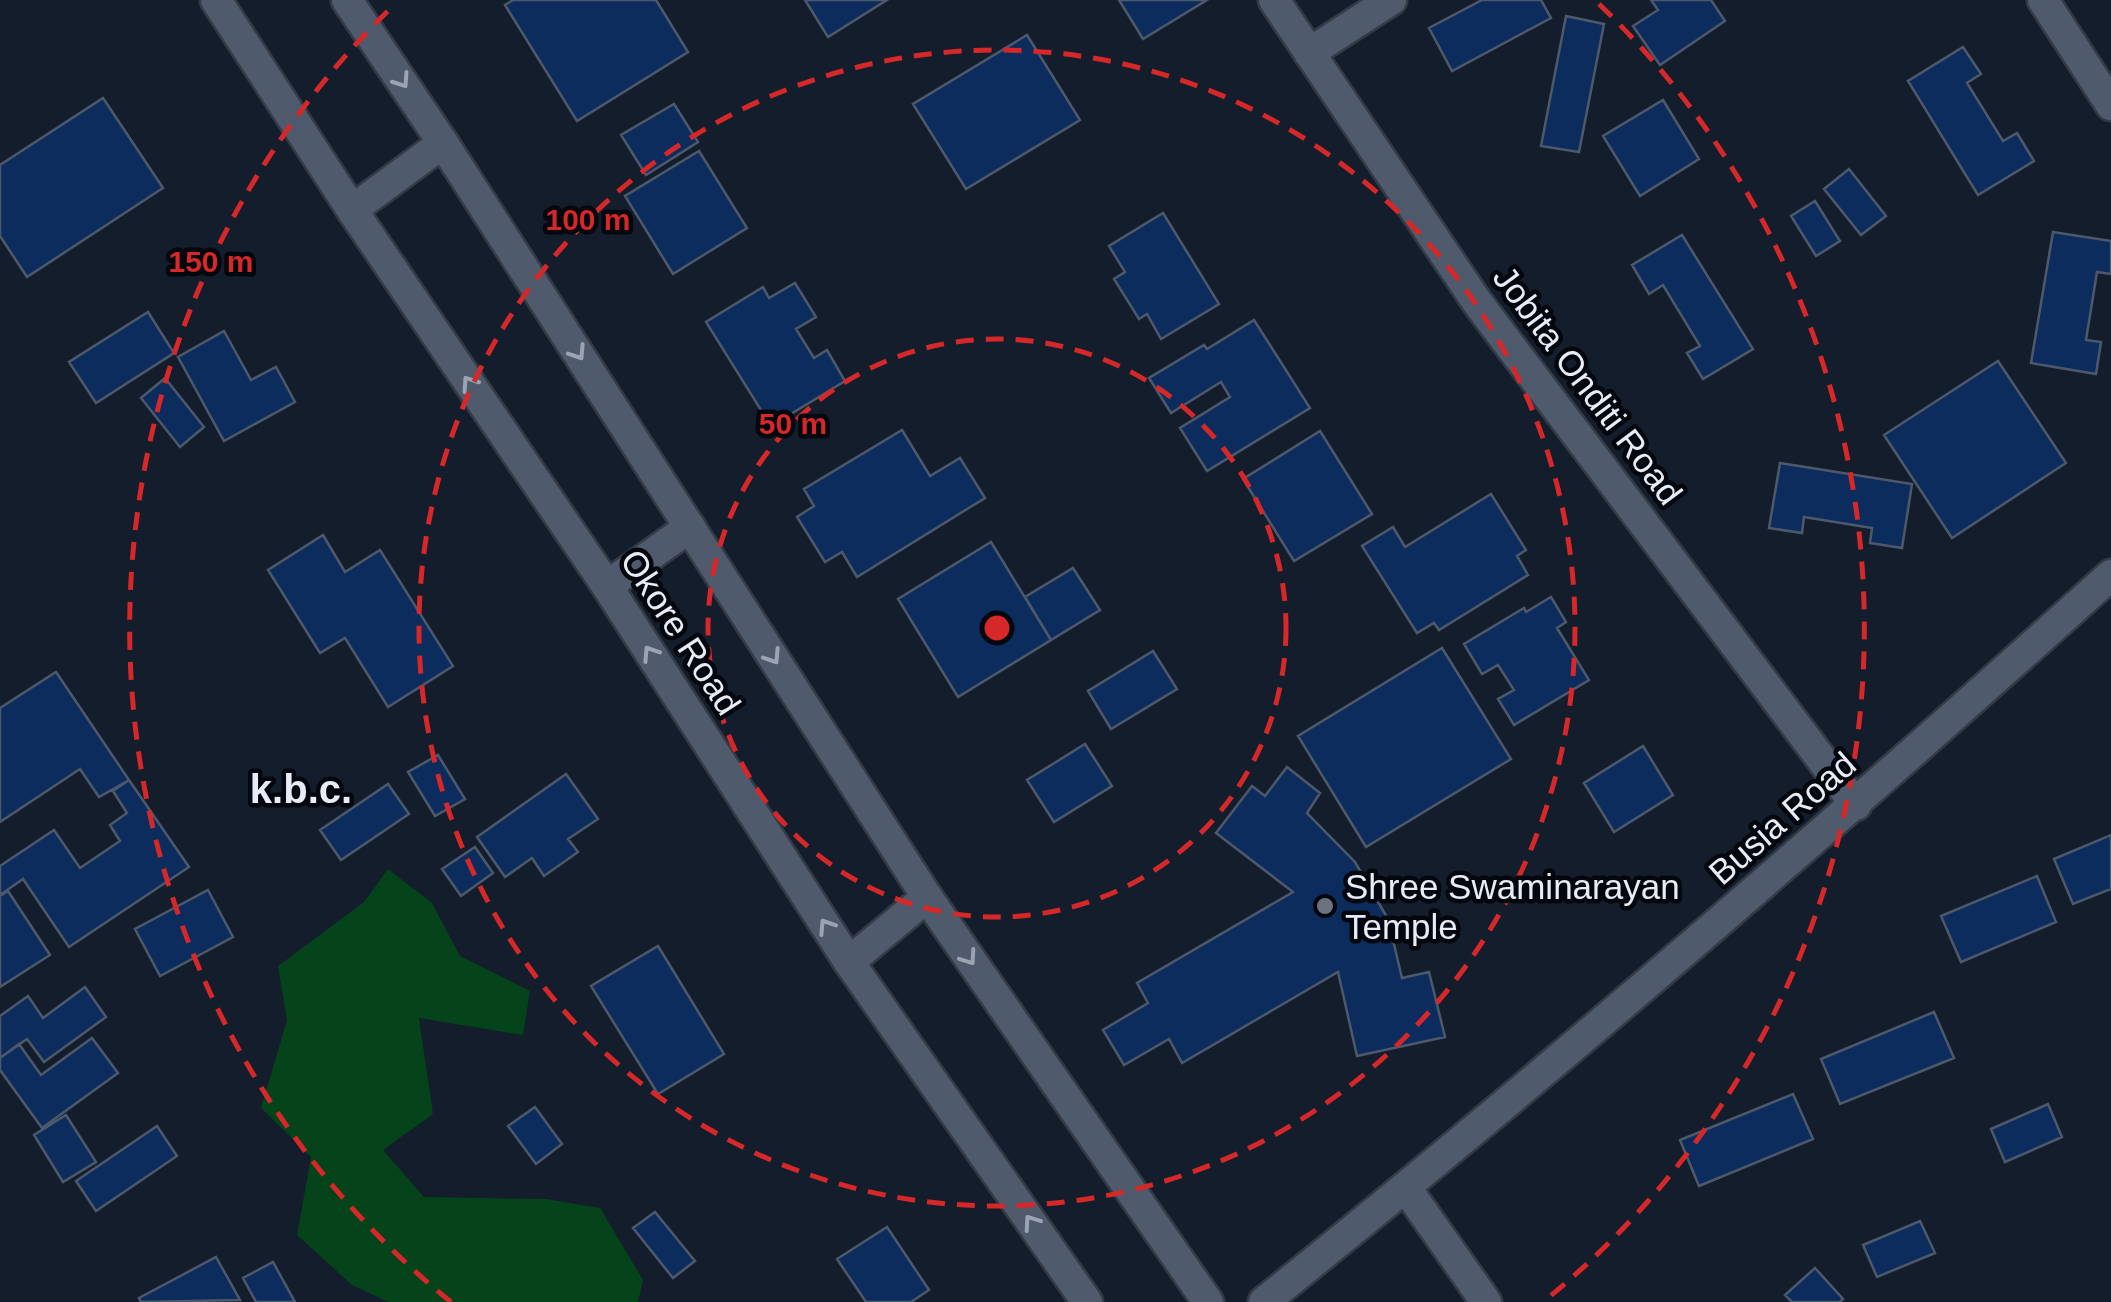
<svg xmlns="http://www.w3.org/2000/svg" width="2111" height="1302" font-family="Helvetica,sans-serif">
<rect width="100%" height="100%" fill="#131d2c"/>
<path fill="#05431a" d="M388 869 432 903 460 956 530 991 523 1035 419 1018 433 1114 383 1150 424 1197 546 1199 600 1208 643 1280 638 1302H388L352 1285 297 1235 311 1157 261 1108 287 1020 278 966 364 902Z"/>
<path fill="#0b2c5d" stroke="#4d596b" stroke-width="2.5" d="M513 0H656L688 52 577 121 505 5Z
M805 0H887L828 37Z
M1119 0H1207L1143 39Z
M1482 0H1541L1551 18 1452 71 1429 28Z
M1651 0H1711L1725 21 1660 65 1633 26 1658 10Z
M1566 16 1604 24 1579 152 1541 146Z
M1027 35 1080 120 966 189 913 104Z
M1963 47 1981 74 1967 83 2003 141 2017 133 2034 161 1978 195 1908 81Z
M103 98 163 188 27 277 0 236V165Z
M1663 100 1699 159 1640 196 1603 136Z
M674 104 698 142 646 175 621 135Z
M699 151 747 228 673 274 625 196Z
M1849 169 1886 216 1861 235 1824 189Z
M1815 201 1840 241 1816 256 1791 216Z
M1163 213 1219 304 1161 339 1147 314 1139 319 1114 279 1125 272 1109 246Z
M2053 232 2111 241V274L2097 272 2086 340 2101 342 2096 374 2031 363Z
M1682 235 1753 349 1703 379 1687 353 1700 346 1663 285 1649 294 1632 265Z
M795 283 816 317 796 329 814 358 827 350 845 381 771 426 706 322 763 287 769 298Z
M148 312 174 353 96 403 69 362Z
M1254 320 1310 408 1207 471 1180 428 1230 397 1221 382 1171 413 1149 378 1204 345 1207 349Z
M224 331 251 380 276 367 295 402 224 441 178 357Z
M1998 361 2066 463 1952 538 1884 435Z
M165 378 204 427 180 447 141 398Z
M902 430 930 476 960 458 985 498 857 577 842 552 825 562 797 517 814 506 804 489Z
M1320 431 1372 514 1294 561 1243 479Z
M1780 463 1912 484 1902 548 1870 543 1872 528 1804 517 1802 533 1769 528Z
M1491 494 1526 550 1517 556 1528 575 1439 630 1434 623 1417 633 1362 546 1393 527 1405 547Z
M323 535 345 572 380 550 453 666 388 707 345 638 320 653 268 570Z
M991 542 1051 640 958 697 898 599Z
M1073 568 1100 610 1051 640 1025 597Z
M1551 597 1566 622 1557 628 1589 680 1514 725 1498 699 1514 690 1498 665 1482 674 1464 644 1524 608 1526 612Z
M1442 648 1511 759 1366 847 1298 736Z
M1153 651 1177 689 1111 729 1088 691Z
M56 672 129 780 99 797 80 769 0 822V708Z
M1085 744 1112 786 1054 822 1027 780Z
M1643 746 1673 795 1614 832 1584 783Z
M438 755 465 799 435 816 408 772Z
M1287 767 1320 793 1307 813 1355 862 1388 919 1402 978 1429 972 1445 1037 1357 1056 1338 972 1182 1063 1169 1039 1124 1065 1103 1030 1148 1003 1137 983 1293 892 1216 833 1252 786 1265 796Z
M566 774 598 819 568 839 578 852 544 876 532 858 505 877 477 837Z
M129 780 189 867 69 947 23 879 0 895V866L54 830 80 868 120 841 110 825 127 813 113 791Z
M388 784 409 814 341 860 320 830Z
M2111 835V889L2073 904 2054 859Z
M475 847 493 873 461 896 442 869Z
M2037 876 2056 922 1961 962 1941 916Z
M208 890 233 937 160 976 135 929Z
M8 891 50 955 0 987V896Z
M658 946 724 1054 658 1094 591 986Z
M85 987 106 1017 44 1062 27 1039 0 1058V1016L28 996 43 1018Z
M1934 1012 1954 1058 1840 1104 1821 1059Z
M92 1038 118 1073 42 1128 0 1070V1058L19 1044 41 1075Z
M1793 1094 1813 1139 1699 1186 1680 1140Z
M2048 1104 2062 1137 2005 1162 1991 1129Z
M535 1107 562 1144 536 1164 508 1126Z
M66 1115 96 1162 63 1182 34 1135Z
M157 1126 177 1156 96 1211 76 1181Z
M655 1212 695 1261 673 1278 633 1228Z
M1920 1221 1935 1253 1877 1277 1863 1245Z
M887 1227 929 1290 911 1302H866L837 1259Z
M216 1257 240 1300 141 1302 139 1298Z
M273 1262 295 1302H256L243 1278Z
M1815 1268 1843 1299 1840 1302H1792L1785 1295Z"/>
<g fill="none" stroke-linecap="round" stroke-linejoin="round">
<defs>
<path id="street" d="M2043 0 2111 105
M352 210 443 143
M607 586 690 527
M849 962 927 897"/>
<path id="secondary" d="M216 0 352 210 607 586 849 962 1087 1302
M347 0 443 143 927 897 1208 1302
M1274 0 1477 302 1856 805
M1309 53 1391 0
M1406 1188 1486 1302
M1264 1302C1554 1069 1835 824 2111 575"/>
</defs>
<use href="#street" stroke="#343a46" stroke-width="35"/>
<use href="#secondary" stroke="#343a46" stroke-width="35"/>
<use href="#street" stroke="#4f5b6d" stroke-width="30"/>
<use href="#secondary" stroke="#4f5b6d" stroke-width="30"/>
</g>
<defs><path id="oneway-chevron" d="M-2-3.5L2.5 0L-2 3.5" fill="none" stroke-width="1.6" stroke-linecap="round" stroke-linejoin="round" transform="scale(2.5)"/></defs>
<g stroke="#9aa4b2">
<use href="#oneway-chevron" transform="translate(402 81) rotate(56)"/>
<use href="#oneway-chevron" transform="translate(578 353) rotate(57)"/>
<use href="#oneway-chevron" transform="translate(469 383) rotate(-124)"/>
<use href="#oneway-chevron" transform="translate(650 653) rotate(-123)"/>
<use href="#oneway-chevron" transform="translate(773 657) rotate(57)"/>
<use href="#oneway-chevron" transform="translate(826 926) rotate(-123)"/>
<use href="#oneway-chevron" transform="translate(969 958) rotate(55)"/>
<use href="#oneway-chevron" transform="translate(1031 1222) rotate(-125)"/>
</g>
<g fill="none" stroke="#d62828" stroke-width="5" stroke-dasharray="18 12">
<circle cx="997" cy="628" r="289"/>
<circle cx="997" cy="628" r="578"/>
<path d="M451 1302A867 867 0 0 1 395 4M1599 4A867 867 0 0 1 1543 1302"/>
</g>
<circle fill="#6b7280" stroke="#04070e" stroke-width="4" cx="1325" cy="906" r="10"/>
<g text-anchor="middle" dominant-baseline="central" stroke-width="9" stroke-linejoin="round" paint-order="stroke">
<g font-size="35" fill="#e6edf8" stroke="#04070e">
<text transform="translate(1588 385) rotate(53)">Jobita Onditi Road</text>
<text transform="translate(681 632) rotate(57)">Okore Road</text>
<text transform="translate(1782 818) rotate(-41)">Busia Road</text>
</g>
<g font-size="35" fill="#e6edf8" stroke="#04070e" text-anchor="start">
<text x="1345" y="886">Shree Swaminarayan<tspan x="1345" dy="40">Temple</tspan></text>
</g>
<g font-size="40" font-weight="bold" fill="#e6edf8" stroke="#04070e">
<text x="301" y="789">k.b.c.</text>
</g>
</g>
<circle cx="997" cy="628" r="15" fill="#d62828" stroke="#04070e" stroke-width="5"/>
<g font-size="30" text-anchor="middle" font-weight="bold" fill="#d62828" stroke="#04070e" stroke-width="9" stroke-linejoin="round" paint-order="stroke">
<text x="588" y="230">100 m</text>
<text x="211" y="272">150 m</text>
<text x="793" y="434">50 m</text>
</g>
</svg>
